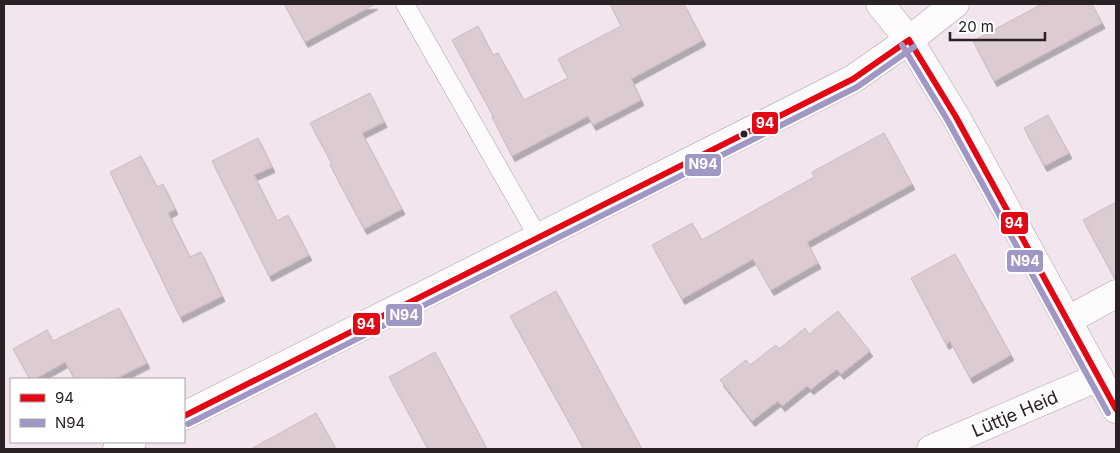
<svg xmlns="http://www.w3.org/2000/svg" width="1120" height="453" font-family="Inter,sans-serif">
<defs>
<filter id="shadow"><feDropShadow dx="3" dy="5.5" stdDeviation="0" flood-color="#0004"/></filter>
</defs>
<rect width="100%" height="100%" fill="#f2e5ee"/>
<path fill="#ddcbd2" stroke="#c8bdc3" filter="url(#shadow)" d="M284 4H375L305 42Z
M610 4H684L703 40 631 79 641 100 593 125 588 116 512 156 492 117 493 116 452 40 478 26 493 55 498 53 524 100 568 78 558 59 621 26Z
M1042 4H1092L1102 23 994 81 973 41Z
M370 93 384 122 362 133 402 209 364 229 330 165 332 164 310 123Z
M1048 115 1069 153 1044 166 1024 128Z
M884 133 912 184 807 242 818 263 771 290 753 259 682 299 652 245 692 223 702 240 814 177 812 172Z
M258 138 272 167 254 175 277 221 288 215 309 255 269 276 212 161Z
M141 156 157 187 163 184 175 209 168 213 190 257 201 252 222 296 180 317 110 172Z
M1116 202V278L1115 279 1083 220Z
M955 254 1011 355 970 378 950 341 946 344 911 278Z
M556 291 642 449H584L510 316Z
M119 308 147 363 115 379H75L65 362 35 379H30L13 349 47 330 53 341Z
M838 311 870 351 841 374 837 369 811 389 807 386 782 406 778 401 752 421 720 380 746 360 750 365 776 345 779 349 805 328 809 334Z
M435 352 487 449H428L389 377Z
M316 413 336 449H251Z"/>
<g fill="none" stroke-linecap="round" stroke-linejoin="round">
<defs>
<path id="service" d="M405 4 538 237"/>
<g id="minor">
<path d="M880 4 909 40 956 117 1116 409"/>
<path d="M1068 320 1116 294"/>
<path d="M184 416 853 79 909 40 955 4"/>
<path d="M117 449 132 442"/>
<path id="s1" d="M931 449 1099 377"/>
</g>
</defs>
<use href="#service" stroke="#ada4aa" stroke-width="19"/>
<use href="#minor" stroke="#ada4aa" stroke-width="29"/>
<use href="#service" stroke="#fdfbfc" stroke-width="18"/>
<use href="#minor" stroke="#fdfbfc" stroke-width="28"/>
<defs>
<path id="bus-1" d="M909 40 956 117 1116 409
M184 416 853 79 909 40"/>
<path id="bus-2" d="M902 45 948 121 1108 413
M188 424 857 87 914 47"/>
</defs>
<use href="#bus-1" stroke="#fff" stroke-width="10"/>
<use href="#bus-2" stroke="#fff" stroke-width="10"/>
<use href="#bus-1" stroke="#e30613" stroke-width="6"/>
<use href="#bus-2" stroke="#a097c5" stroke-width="6"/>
</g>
<circle fill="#292126" stroke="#fff" stroke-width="2" cx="744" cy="134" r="4.5"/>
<g text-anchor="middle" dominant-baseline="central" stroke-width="4.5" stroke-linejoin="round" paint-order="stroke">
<g font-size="18" fill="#292126" stroke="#fff">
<text stroke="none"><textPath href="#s1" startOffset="91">Lüttje Heid</textPath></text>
</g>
</g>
<g stroke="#fff" stroke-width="2">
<rect x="751" y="111" width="28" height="24" rx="5" fill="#e30613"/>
<rect x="684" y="153" width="38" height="24" rx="5" fill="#a097c5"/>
<rect x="1000" y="211" width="29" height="24" rx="5" fill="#e30613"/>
<rect x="1006" y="249" width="38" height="24" rx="5" fill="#a097c5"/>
<rect x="385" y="303" width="38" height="24" rx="5" fill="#a097c5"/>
<rect x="352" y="312" width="29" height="24" rx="5" fill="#e30613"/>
</g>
<g font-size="14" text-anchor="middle" font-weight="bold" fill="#fff">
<text x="765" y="128">94</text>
<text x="703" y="169">N94</text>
<text x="1014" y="228">94</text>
<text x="1025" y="266">N94</text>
<text x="404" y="320">N94</text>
<text x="366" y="329">94</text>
</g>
<rect width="1120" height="453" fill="none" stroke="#292126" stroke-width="10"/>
<rect x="10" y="378" width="175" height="65" fill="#ffffff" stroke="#a9a6a8"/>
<rect x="20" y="394" width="25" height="8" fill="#e30613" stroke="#a9a6a8"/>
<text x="55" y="403" font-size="15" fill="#292126">94</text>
<rect x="20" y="419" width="25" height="8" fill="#a097c5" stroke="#a9a6a8"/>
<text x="55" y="428" font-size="15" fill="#292126">N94</text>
<path d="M950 32v8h95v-8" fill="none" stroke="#292126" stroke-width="2.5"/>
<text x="958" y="32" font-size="15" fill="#292126" stroke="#ffffff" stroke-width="4" paint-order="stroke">20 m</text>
</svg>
